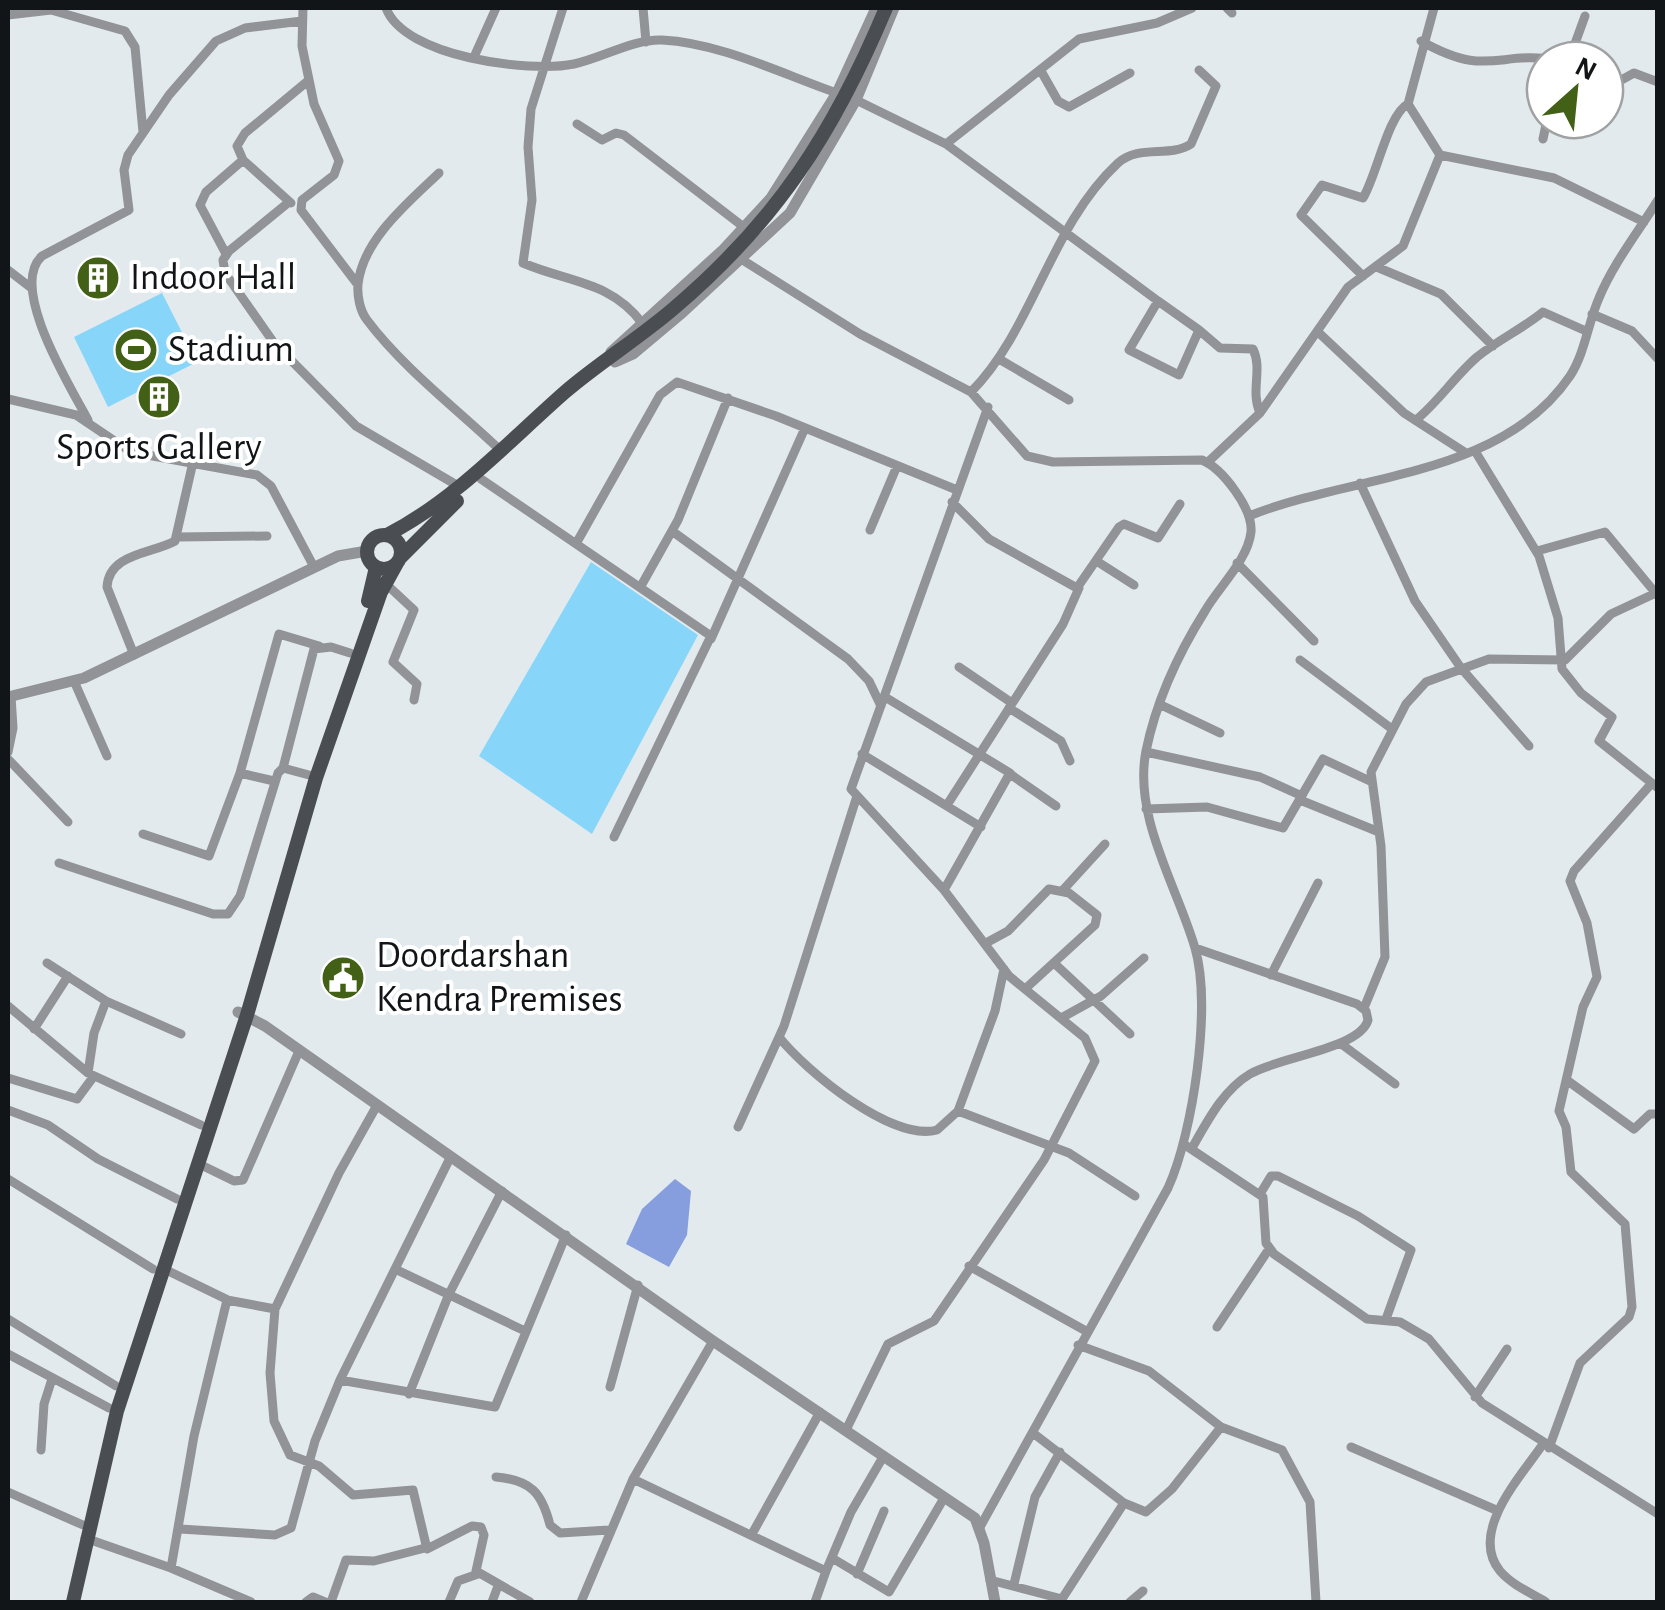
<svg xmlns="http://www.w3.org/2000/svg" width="1665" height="1610" font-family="'Alegreya Sans',sans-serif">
<rect width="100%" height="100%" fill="#e2eaee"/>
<path fill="#87d6f9" d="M162 293 197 362 108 407 74 337Z
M591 562 698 635 592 834 479 756Z"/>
<path fill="#869edd" d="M675 1179 691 1191 687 1235 669 1267 626 1244 642 1209Z"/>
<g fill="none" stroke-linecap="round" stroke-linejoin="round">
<path stroke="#919396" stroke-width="9" d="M303 8 302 46 314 104 339 161 334 175 302 200 301 210 358 285
M386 8C404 57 529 73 574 64 602 58 633 39 662 40 721 43 782 74 837 93
M563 8 531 109 528 147 532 200 523 263C567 282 611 281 642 323
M643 8 646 42
M1227 8 1232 13
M8 15 51 10 125 31 135 47 143 132
M1421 41C1488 79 1497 50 1557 60
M474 57 496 8
M1569 60 1585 16
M1041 71 1058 101 1069 107 1130 73
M1605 80 1614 84 1634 73 1658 82
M856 100 946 144 1158 301 1129 350 1179 375 1199 330 1158 301
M577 124 602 140 616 133 624 135 745 228
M1543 139 1547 120
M946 144 1079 39 1157 23 1192 8
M1440 155 1554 178 1644 222
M439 173C409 202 363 239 358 284 357 296 360 311 367 320 403 368 457 409 500 450
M289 202 229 251 223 260 225 273 274 343 356 426 460 487
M291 203 243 160 237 146 245 133 309 80
M226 254 200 205 206 192 243 160
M741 259 860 334 971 392 1027 456 1053 462 1202 460C1223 469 1253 509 1251 532 1248 560 1218 588 1205 611 1178 654 1156 702 1146 751 1133 817 1177 886 1195 948 1212 1006 1193 1133 1168 1188L980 1527
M1379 268 1441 294 1493 346
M8 270 30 287
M1363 276 1301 215 1322 185 1363 198C1377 175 1388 114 1408 104
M1592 314 1632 331 1658 359
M1199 330 1220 348 1253 349C1263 370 1250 390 1260 413
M1318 332 1404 413 1466 453
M999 359 1069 400
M971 392C1034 328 1050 226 1118 163 1139 144 1170 158 1191 144L1216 86 1199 70
M8 399 76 415 131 452 257 475 271 486 314 567
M88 420C70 386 8 287 42 256L129 210 124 170 128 155 169 95 216 41 245 28 302 21
M1416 420C1439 401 1455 376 1477 357 1498 340 1522 329 1543 312L1586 331
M1475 451 1539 556 1558 618 1562 669 1581 693 1612 717 1599 741 1658 788
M1208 462 1260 413 1348 287 1403 246 1440 155 1408 104 1434 8
M481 479 711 636 614 837
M1360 483 1415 601 1461 668 1529 746
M952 502 989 539 1077 588 1119 527 1124 524 1158 538 1180 504
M1249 516C1353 474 1501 478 1570 376 1585 353 1588 323 1599 298 1613 264 1638 232 1658 200
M870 530 897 466
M672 531 848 659 869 681 881 706
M178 537 267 536
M577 542 660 395 677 382 776 416 957 490
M1537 551 1605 532 1658 596
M1098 562 1134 585
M1237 563 1314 641
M385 583 414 610 393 662 417 684 414 700
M641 586 678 520 728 398
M711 639 805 428
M134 655 107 587C109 553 152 554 175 541L193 462
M1300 660 1392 729
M959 667 1012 703
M74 681 107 756
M885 697 1010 773 944 890
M1159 704 1220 733
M1009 708 1061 741 1070 761
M8 752 13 728 11 696
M1146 752 1260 777 1302 796
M862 754 981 827
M8 759 68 822
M283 768 314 649 331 647 350 653
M240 773 279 634 319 646
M1010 774 1056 806
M1300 800 1379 832
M947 805 1063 624 1079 588
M1146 809 1207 807 1283 828 1323 759 1372 782
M143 834 209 856 240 773 274 781
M59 863 213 914H228L240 896 278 773 283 768 309 775
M1063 890 1105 844
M986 943 1008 931 1049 889 1069 893 1097 915 1095 925 1025 989
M47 963 106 1001 94 1033 88 1073
M1054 963 1130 1034
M1004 969 995 1011 958 1111 1069 1153 1135 1196
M1271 975 1318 883
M106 1001 181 1034
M8 1006 88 1073 201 1125
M1364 1008 1385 957 1381 846 1371 772 1406 704 1426 682 1489 659 1565 660 1611 614 1658 592
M1063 1017 1101 996 1144 958
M34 1029 68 976
M779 1037C806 1071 892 1142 937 1130L958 1111
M1340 1043 1395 1084
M8 1078 77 1099 94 1076
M1568 1081 1634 1129 1650 1114H1658
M376 1107 339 1173 275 1309 270 1373 274 1421 290 1455 319 1466 353 1495 413 1490 427 1549 472 1526 481 1527 484 1535 476 1571 530 1602
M8 1110 48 1125 98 1159 177 1199
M738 1127 784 1026 856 799
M1185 1145 1263 1197 1266 1243 1274 1254 1367 1319 1400 1322 1429 1339 1482 1403 1658 1514
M1192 1148C1207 1122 1223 1090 1250 1074 1278 1057 1360 1049 1368 1020L1366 1011 1357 1004 1195 948
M197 1163 234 1181 243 1180 299 1051
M8 1179 153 1269
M1260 1194 1271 1176H1278L1358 1216 1411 1250 1386 1319
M969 1266 1086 1331
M162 1268 228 1300
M395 1269 525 1331
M8 1319 116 1386
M1217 1327 1269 1249
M1078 1345 1149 1371 1221 1427
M8 1354 109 1408
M340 1380 495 1407 566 1235
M610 1387 638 1285
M409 1394 449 1294 502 1191
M1475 1397 1507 1349
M846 1430 888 1344 934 1321 1044 1160 1095 1061 1085 1038 1009 976 944 890 851 789 988 407
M1033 1433 1124 1503 1146 1512 1172 1489 1221 1427 1282 1450 1310 1502 1316 1602
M1543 1444C1522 1475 1468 1532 1500 1571 1512 1585 1531 1593 1546 1602
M1351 1447 1496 1510
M1549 1448 1580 1363 1629 1317 1632 1307 1625 1224 1571 1172 1566 1127 1559 1111 1583 1007 1597 977 1587 923 1570 881 1574 871 1652 783
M41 1450 44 1404 52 1379
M496 1477C531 1480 542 1493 550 1525L560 1533 609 1530
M633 1479 826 1571 851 1512 883 1457
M8 1492 83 1525
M180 1529 275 1535 291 1528 315 1441 340 1380 451 1156
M752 1534 820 1412
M85 1538 171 1568 251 1602
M832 1558 889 1592 944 1498
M171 1568 194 1436 227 1300 275 1309
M857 1574 884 1511
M990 1580 1062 1599
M1014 1584 1035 1497 1060 1452
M306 1602 313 1597 325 1602
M331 1602 346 1560 374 1561 425 1548
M449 1602 458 1581 478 1574
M492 1602 498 1586
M581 1602 633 1479 713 1341
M815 1602 826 1571
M1060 1602 1124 1503
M1130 1602 1143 1591"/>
<path stroke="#919396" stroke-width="11" d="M611 352 724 249 771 198 837 93 876 8
M615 362 633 354 683 312 790 213 856 100 894 8
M8 697 84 678 338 556 367 551
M238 1012 265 1026 713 1341 975 1518 984 1543 995 1602"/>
<path stroke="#4a4e52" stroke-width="14" d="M367 552a17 17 0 1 1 34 0a17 17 0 1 1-34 0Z
M387 535C455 500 508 442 565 392 600 362 638 339 673 309 777 221 834 132 886 8
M400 558 457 501
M368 601 376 567
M73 1602 117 1411 247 1015 316 778 381 592 397 563"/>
</g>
<defs>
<symbol id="building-disc" viewBox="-11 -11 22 22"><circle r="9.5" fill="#426116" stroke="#fff"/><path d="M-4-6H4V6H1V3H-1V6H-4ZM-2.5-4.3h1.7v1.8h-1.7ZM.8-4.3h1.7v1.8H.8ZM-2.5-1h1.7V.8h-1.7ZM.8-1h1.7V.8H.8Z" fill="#fff"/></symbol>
<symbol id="stadium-disc" viewBox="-11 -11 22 22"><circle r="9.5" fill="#426116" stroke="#fff"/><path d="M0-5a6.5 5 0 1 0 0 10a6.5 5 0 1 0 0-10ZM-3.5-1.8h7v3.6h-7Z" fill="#fff"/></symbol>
<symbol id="civic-disc" viewBox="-11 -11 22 22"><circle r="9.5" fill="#426116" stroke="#fff"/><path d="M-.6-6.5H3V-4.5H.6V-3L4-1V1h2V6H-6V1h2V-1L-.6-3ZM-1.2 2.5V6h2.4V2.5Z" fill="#fff"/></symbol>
</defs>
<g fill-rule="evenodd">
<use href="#building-disc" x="73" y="253" width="50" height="50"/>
<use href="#stadium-disc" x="111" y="325" width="50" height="50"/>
<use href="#building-disc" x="134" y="372" width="50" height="50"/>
<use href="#civic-disc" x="318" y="953" width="50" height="50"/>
</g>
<g text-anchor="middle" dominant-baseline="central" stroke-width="8" stroke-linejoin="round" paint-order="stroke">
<g font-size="38" fill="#121517" stroke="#fff" text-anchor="start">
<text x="130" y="278">Indoor Hall</text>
<text x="168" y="350">Stadium</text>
<text x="159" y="448" text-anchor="middle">Sports Gallery</text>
<text x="376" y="956">Doordarshan<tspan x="376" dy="44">Kendra Premises</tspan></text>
</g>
</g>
<rect width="1665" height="1610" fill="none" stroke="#121517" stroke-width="20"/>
<g transform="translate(1575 90) rotate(27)"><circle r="48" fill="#ffffff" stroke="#a0a1a2" stroke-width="2.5"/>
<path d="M0-8L18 38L0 25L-18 38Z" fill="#426116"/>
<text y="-15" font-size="28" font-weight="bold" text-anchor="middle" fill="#121517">N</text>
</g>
</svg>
